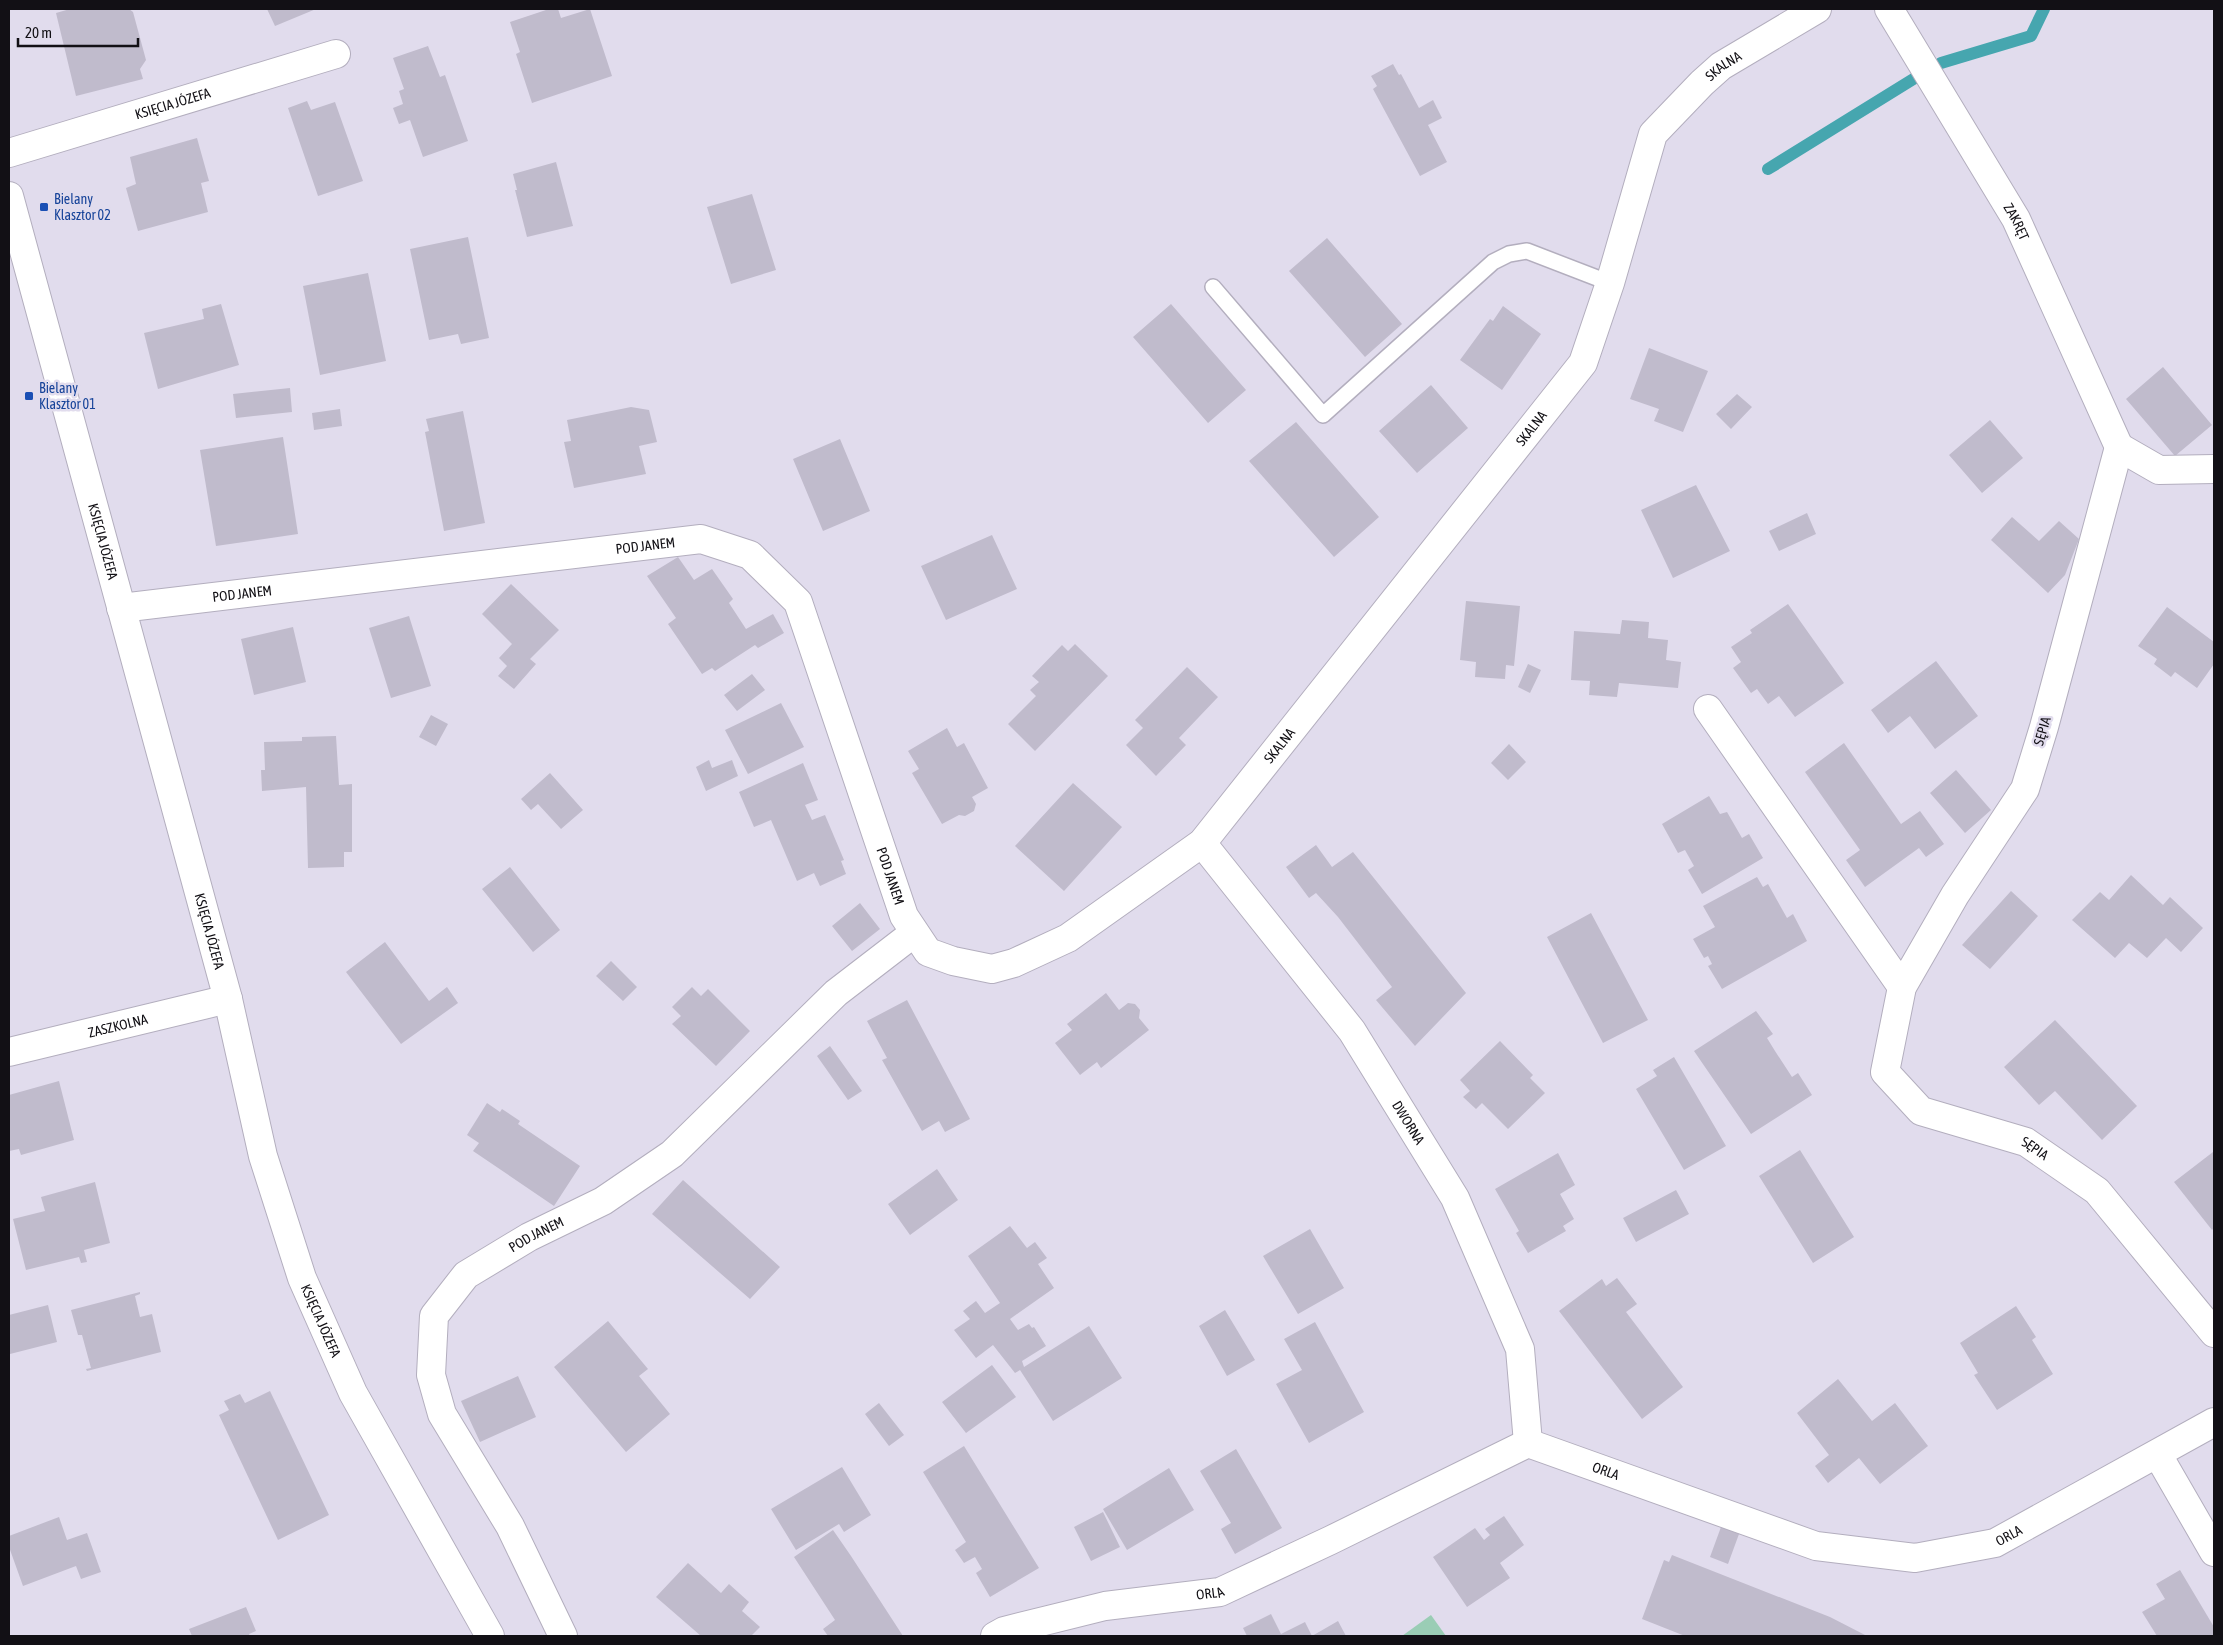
<svg xmlns="http://www.w3.org/2000/svg" width="2223" height="1645" font-family="'Asap Condensed',sans-serif">
<rect width="100%" height="100%" fill="#e1dced"/>
<path fill="#9acdb5" d="M1431 1615 1446 1636H1402Z"/>
<g fill="none" stroke-linecap="round" stroke-linejoin="round">
<path stroke="#46a6af" stroke-width="12" d="M1941 63 2031 36 2044 9
M1768 169 1915 78"/>
</g>
<path fill="#c0bbcc" d="M70 9H129L133 12 146 60 140 69 143 79 76 96 56 13Z
M267 9H316L275 26Z
M549 9H558L561 18 590 9 612 76 532 103 516 54 520 52 510 22Z
M428 46 440 77 445 75 468 141 423 157 410 120 399 124 393 108 403 104 399 91 404 89 393 58Z
M1393 64 1399 75 1401 74 1419 108 1433 100 1442 118 1428 125 1447 162 1420 176 1373 89 1377 86 1371 76Z
M307 101 311 110 335 102 363 181 318 196 288 108Z
M197 138 209 181 201 183 208 212 138 231 126 188 136 184 130 157Z
M556 162 573 226 527 237 515 190H517L513 174Z
M752 194 776 270 731 284 707 207Z
M468 237 489 338 461 344 458 334 429 340 410 249Z
M1327 238 1402 324 1365 357 1289 271Z
M368 273 386 361 320 375 303 286Z
M221 304 239 365 158 389 144 333 204 319 202 309Z
M1171 304 1246 390 1208 423 1133 337Z
M1503 306 1541 334 1502 390 1460 360 1490 319 1493 321Z
M1649 348 1708 371 1683 432 1654 421 1659 409 1630 399Z
M2163 367 2212 425 2175 456 2126 399Z
M1431 385 1468 428 1417 473 1379 431Z
M290 388 292 412 236 418 233 394Z
M1737 394 1752 407 1731 429 1716 414Z
M631 407 649 410 657 442 639 446 646 474 574 488 564 442 571 441 567 420Z
M340 409 342 426 314 430 312 413Z
M463 411 485 523 444 531 425 432 429 431 426 419Z
M1990 420 2023 458 1982 493 1949 455Z
M1296 422 1379 517 1334 557 1249 461Z
M283 437 298 534 216 546 200 450Z
M840 439 870 511 823 531 793 459Z
M1696 485 1730 551 1673 578 1641 510Z
M1807 513 1816 534 1779 551 1769 531Z
M2012 517 2039 541 2059 521 2079 539 2065 575 2048 593 1991 540Z
M992 535 1017 589 946 620 921 566Z
M678 557 694 580 712 569 733 599 729 603 746 629 773 614 784 633 758 648 755 645 715 671 712 668 702 674 668 624 676 618 647 576Z
M511 584 559 630 530 659 536 664 514 689 498 676 507 666 499 658 512 644 482 614Z
M1466 601 1520 606 1514 666 1506 665 1505 679 1475 677 1476 662 1460 660Z
M1788 604 1844 683 1795 717 1779 696 1768 704 1757 689 1751 693 1733 668 1741 662 1731 647 1752 633 1750 630Z
M2167 607 2214 642V664L2197 688 2175 672 2171 677 2154 664 2157 659 2138 646Z
M409 616 431 686 391 698 369 628Z
M1622 620 1649 622 1648 638 1668 640 1666 660 1681 662 1678 688 1619 683 1617 697 1589 695 1590 681 1571 680 1574 631 1620 634Z
M293 627 306 682 254 695 241 639Z
M1075 644 1108 676 1035 751 1008 724 1036 696 1030 690 1039 682 1032 676 1062 645 1068 651Z
M1936 661 1978 716 1935 749 1910 716 1888 733 1871 710Z
M1528 664 1541 670 1530 693 1518 687Z
M1187 667 1218 697 1179 738 1186 745 1156 776 1126 745 1143 728 1135 720Z
M752 674 765 690 737 711 724 695Z
M781 703 804 747 748 774 725 730Z
M431 715 448 724 436 746 419 737Z
M947 728 957 747 964 743 988 788 972 797 976 804 974 811 965 816 959 815 942 824 912 773 919 769 908 751Z
M336 736 339 785 352 784V852H344V867L308 868 306 787 262 791 261 770H265L264 742 302 741V737Z
M1844 743 1901 824 1920 811 1944 844 1926 857 1919 848 1865 887 1846 860 1860 850 1805 772Z
M1509 744 1526 762 1508 780 1491 763Z
M709 760 712 768 732 760 738 776 706 791 696 767Z
M803 763 818 800 805 805 812 820 825 815 844 860 841 861 846 874 820 886 814 873 797 881 771 820 754 827 739 792Z
M1956 770 1991 810 1965 833 1930 793Z
M550 773 583 810 561 829 538 804 531 810 521 799Z
M1073 783 1122 827 1064 891 1015 846Z
M1709 796 1720 814 1727 812 1742 838 1749 834 1763 858 1702 894 1688 870 1694 866 1685 850 1678 853 1662 824Z
M1316 845 1332 867 1353 852 1466 993 1415 1046 1376 1000 1392 987 1338 917 1316 893 1309 898 1286 867Z
M510 867 560 930 533 952 482 889Z
M2131 875 2163 905 2170 897 2203 928 2181 952 2166 938 2147 958 2129 943 2115 958 2072 920 2100 892 2109 900Z
M1757 877 1763 887 1768 884 1787 918 1793 914 1807 941 1722 989 1708 966 1712 964 1708 956 1704 958 1693 939 1715 927 1703 906Z
M2011 891 2038 916 1990 969 1962 945Z
M860 903 880 929 852 951 832 926Z
M1591 913 1648 1020 1603 1043 1547 937Z
M385 942 429 1001 447 987 458 1003 401 1044 346 972Z
M611 961 637 987 623 1001 596 976Z
M692 987 701 996 708 989 750 1031 716 1066 672 1024 681 1016 672 1007Z
M1106 993 1119 1010 1128 1003 1135 1004 1140 1010 1139 1018 1149 1030 1101 1068 1097 1062 1080 1075 1055 1043 1072 1030 1067 1024Z
M907 1000 970 1119 945 1132 939 1121 922 1131 882 1060 887 1058 867 1021Z
M1756 1011 1773 1034 1767 1038 1775 1051 1792 1077 1798 1073 1812 1095 1751 1134 1694 1051Z
M2055 1020 2137 1106 2102 1140 2055 1091 2039 1105 2004 1067Z
M1500 1041 1533 1075 1530 1078 1545 1093 1508 1129 1482 1103 1476 1109 1463 1097 1470 1091 1460 1080Z
M830 1046 862 1091 848 1100 817 1056Z
M1674 1057 1726 1146 1684 1170 1636 1089 1657 1076 1653 1070Z
M59 1081 74 1140 21 1155 19 1149 9 1151V1095Z
M487 1103 500 1112 502 1109 520 1121 518 1124 580 1166 554 1206 473 1151 479 1143 467 1135Z
M1800 1150 1854 1237 1813 1263 1759 1176Z
M2213 1152 2214 1228 2212 1230 2174 1182Z
M1558 1153 1575 1185 1560 1194 1574 1219 1563 1226 1566 1231 1528 1253 1516 1233 1519 1231 1495 1189Z
M937 1169 958 1200 910 1235 888 1204Z
M683 1180 780 1267 750 1299 652 1214Z
M95 1182 110 1243 84 1250 87 1262 81 1263 79 1257 26 1270 13 1219 45 1211 41 1197Z
M1676 1190 1689 1214 1636 1242 1623 1218Z
M1010 1226 1027 1248 1035 1242 1047 1258 1038 1264 1054 1288 1010 1319 1018 1330 1029 1324 1032 1328 1034 1327 1046 1346 1022 1361 1024 1367 1089 1326 1122 1378 1053 1421 1020 1370 1015 1373 993 1345 976 1358 954 1330 970 1319 963 1311 976 1301 985 1313 1000 1303 968 1256Z
M1310 1229 1344 1288 1298 1314 1263 1256Z
M1617 1278 1637 1304 1626 1312 1683 1387 1642 1419 1559 1311 1602 1279 1606 1286Z
M140 1292V1294L135 1296 140 1317 152 1314 161 1352 87 1371 86 1369 91 1368 82 1335H78L71 1310Z
M48 1305 57 1342 10 1354 9 1315Z
M2016 1306 2036 1337 2032 1340 2053 1374 1997 1410 1974 1375 1978 1373 1960 1343Z
M1225 1310 1255 1360 1227 1376 1199 1326Z
M608 1321 648 1369 639 1376 670 1414 626 1452 554 1367Z
M1315 1322 1364 1412 1309 1443 1276 1384 1302 1370 1284 1339Z
M992 1365 1016 1397 966 1433 942 1402Z
M518 1376 536 1417 480 1442 461 1401Z
M1838 1379 1872 1421 1895 1403 1928 1446 1880 1484 1859 1458 1828 1483 1815 1466 1829 1455 1797 1413Z
M270 1391 329 1515 278 1540 219 1415 229 1410 224 1401 240 1394 245 1403Z
M879 1403 904 1435 889 1446 865 1414Z
M964 1446 1039 1568 990 1597 976 1573 982 1569 975 1557 964 1563 955 1550 966 1542 923 1472Z
M1236 1449 1282 1528 1235 1554 1221 1529 1231 1523 1200 1471Z
M842 1467 871 1515 844 1532 839 1524 796 1550 771 1509Z
M1169 1468 1194 1510 1127 1550 1103 1509Z
M1103 1512 1120 1547 1091 1561 1074 1527Z
M1504 1516 1524 1545 1500 1563 1510 1578 1467 1607 1433 1557 1475 1528 1484 1540 1490 1535 1485 1529Z
M59 1517 67 1540 87 1533 101 1572 81 1579 76 1566 23 1586 9 1547V1536Z
M1721 1527 1739 1534 1728 1564 1710 1557Z
M833 1530 851 1556 903 1636H828L823 1629 835 1620 794 1557Z
M1672 1555 1830 1617 1867 1636H1685L1642 1619 1664 1560 1669 1562Z
M688 1563 721 1593 729 1584 749 1602 742 1611 760 1627 751 1636H701L656 1597Z
M2180 1570 2214 1627V1636H2157L2142 1612 2165 1599 2156 1584Z
M246 1607 256 1631 249 1634 250 1636H192L189 1629Z
M1271 1614 1281 1634 1305 1622 1312 1636 1338 1621 1346 1636H1247L1243 1628Z"/>
<g fill="none" stroke-linecap="round" stroke-linejoin="round">
<defs>
<path id="lane" d="M1213 287 1323 415 1493 262 1509 254 1527 251 1610 283"/>
<g id="street">
<path id="s1" d="M1889 9 2016 219 2119 447"/>
<path id="s2" d="M9 153 336 54"/>
<path id="s3" d="M2119 447 2044 727 2025 789 1955 895 1902 987 1885 1072 1921 1111 2026 1142 2097 1191 2214 1333"/>
<path d="M2119 447 2159 470 2214 469"/>
<path id="s4" d="M121 608 701 539 750 555 798 602 904 916 928 952 953 961 992 969 1014 963 1068 938 1202 843 1583 363 1610 283 1653 134 1702 83 1721 66 1817 9"/>
<path d="M1708 709 1902 987"/>
<path id="s5" d="M1202 843 1352 1031 1455 1198 1520 1349 1528 1443"/>
<path id="s6" d="M9 1052 228 999"/>
<path d="M2158 1455 2214 1552"/>
<path id="s7" d="M563 1636 510 1526 442 1414 431 1375 434 1316 466 1275 529 1237 603 1201 672 1154 836 993 914 933"/>
<path id="s8" d="M995 1636 1004 1631 1105 1606 1220 1592 1331 1540 1528 1443 1816 1546 1915 1558 1995 1543 2214 1422"/>
</g>
<g id="secondary">
<path id="s9" d="M9 196 228 999 263 1156 302 1278 353 1393 490 1636"/>
</g>
</defs>
<use href="#lane" stroke="#b3aebe" stroke-width="18"/>
<use href="#street" stroke="#b3aebe" stroke-width="30"/>
<use href="#secondary" stroke="#b3aebe" stroke-width="30"/>
<use href="#lane" stroke="#fff" stroke-width="15"/>
<use href="#street" stroke="#fff" stroke-width="28"/>
<use href="#secondary" stroke="#fff" stroke-width="28"/>
</g>
<g fill="#1a4fb4" stroke="#e1dced" stroke-width="2">
<rect x="39" y="202" width="10" height="10" rx="2.5"/>
<rect x="24" y="391" width="10" height="10" rx="2.5"/>
</g>
<g text-anchor="middle" dominant-baseline="central" stroke-width="5" stroke-linejoin="round" paint-order="stroke">
<g font-size="14" fill="#121015" stroke="#e1dced">
<text stroke="none"><textPath href="#s4" startOffset="2341">SKALNA</textPath></text>
<text stroke="none"><textPath href="#s2" startOffset="171">KSIĘCIA JÓZEFA</textPath></text>
<text stroke="none"><textPath href="#s1" startOffset="248">ZAKRĘT</textPath></text>
<text stroke="none"><textPath href="#s4" startOffset="1920">SKALNA</textPath></text>
<text stroke="none"><textPath href="#s9" startOffset="358">KSIĘCIA JÓZEFA</textPath></text>
<text stroke="none"><textPath href="#s4" startOffset="528">POD JANEM</textPath></text>
<text stroke="none"><textPath href="#s4" startOffset="122">POD JANEM</textPath></text>
<text transform="translate(2042 731) rotate(-74)">SĘPIA</text>
<text stroke="none"><textPath href="#s4" startOffset="1515">SKALNA</textPath></text>
<text stroke="none"><textPath href="#s4" startOffset="992">POD JANEM</textPath></text>
<text stroke="none"><textPath href="#s9" startOffset="762">KSIĘCIA JÓZEFA</textPath></text>
<text stroke="none"><textPath href="#s6" startOffset="112">ZASZKOLNA</textPath></text>
<text stroke="none"><textPath href="#s5" startOffset="348">DWORNA</textPath></text>
<text stroke="none"><textPath href="#s3" startOffset="848">SĘPIA</textPath></text>
<text stroke="none"><textPath href="#s7" startOffset="486">POD JANEM</textPath></text>
<text stroke="none"><textPath href="#s9" startOffset="1168">KSIĘCIA JÓZEFA</textPath></text>
<text stroke="none"><textPath href="#s8" startOffset="655">ORLA</textPath></text>
<text stroke="none"><textPath href="#s8" startOffset="1075">ORLA</textPath></text>
<text stroke="none"><textPath href="#s8" startOffset="220">ORLA</textPath></text>
</g>
<g font-size="14" fill="#164399" stroke="#e1dced" text-anchor="start">
<text x="54" y="199">Bielany<tspan x="54" dy="16">Klasztor 02</tspan></text>
<text x="39" y="388">Bielany<tspan x="39" dy="16">Klasztor 01</tspan></text>
</g>
</g>
<rect width="2223" height="1645" fill="none" stroke="#121015" stroke-width="20"/>
<path d="M18 38v8h120v-8" fill="none" stroke="#121015" stroke-width="2.5"/>
<text x="25" y="38" font-size="15" fill="#121015" stroke="#e1dced" stroke-width="4" paint-order="stroke">20 m</text>
</svg>
